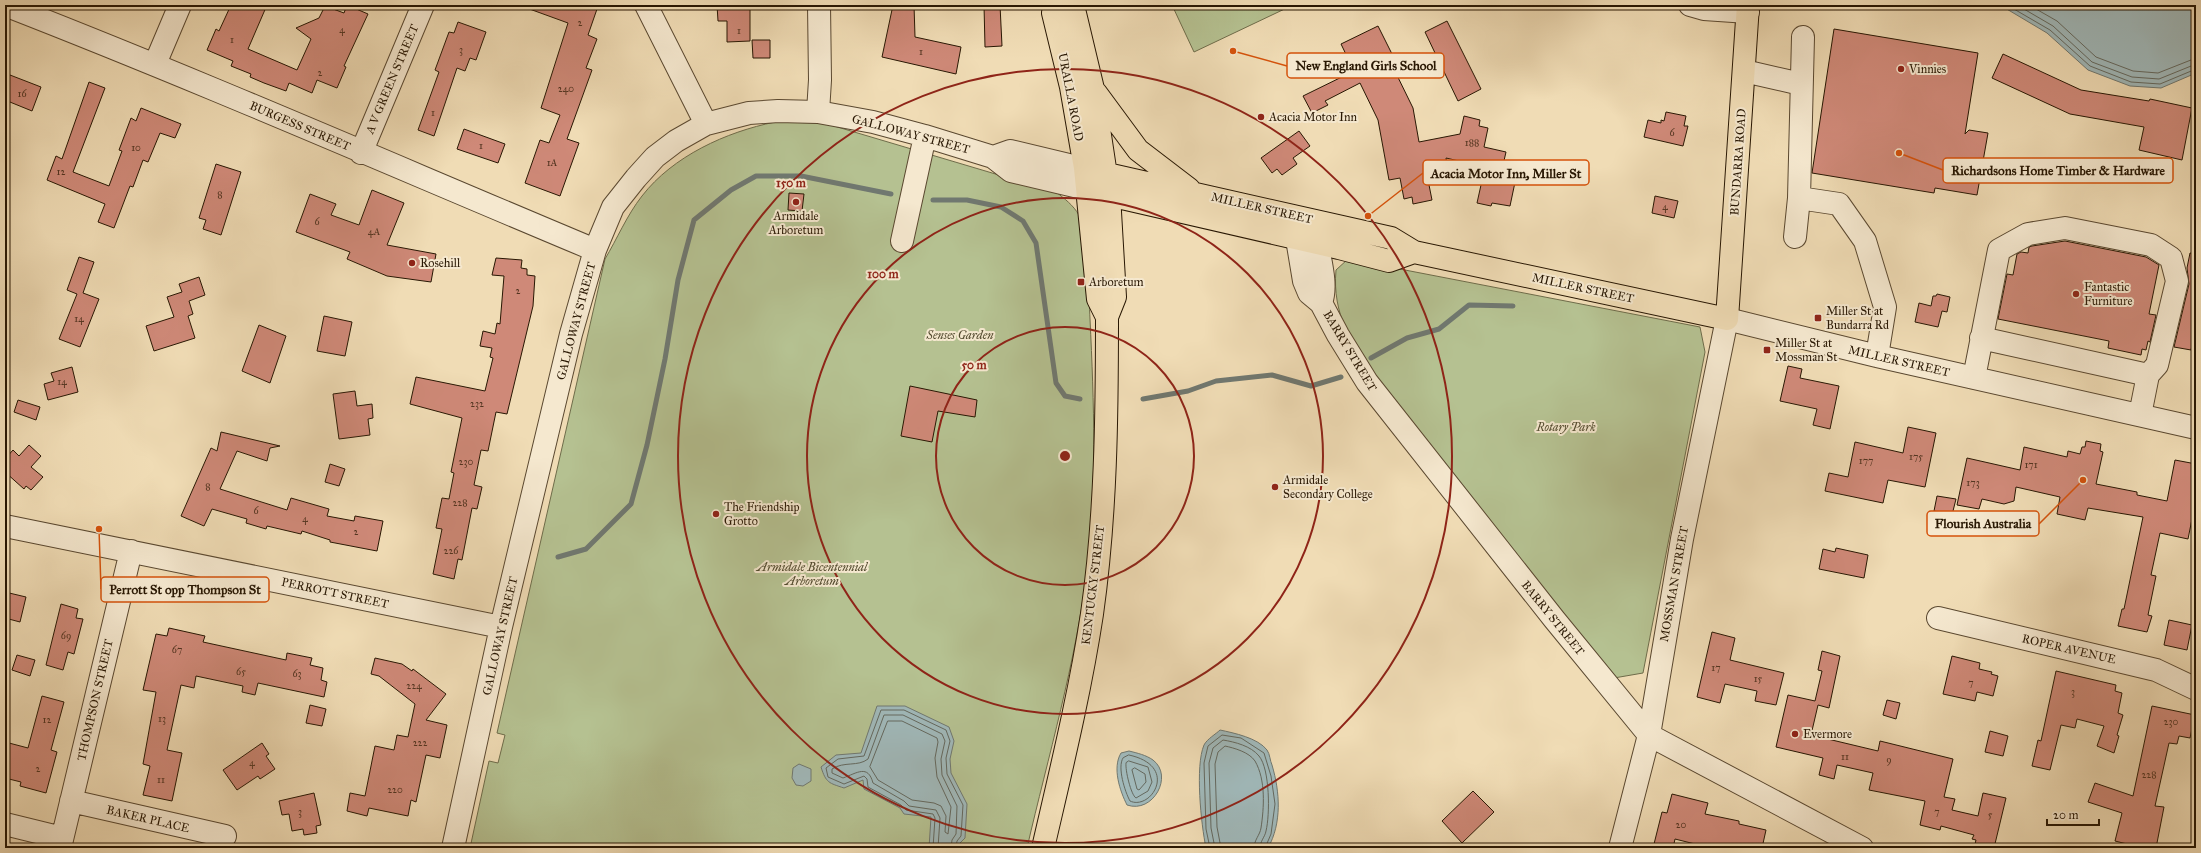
<svg xmlns="http://www.w3.org/2000/svg" width="2201" height="853" font-family="'IM FELL Great Primer',serif">
<rect width="100%" height="100%" fill="#f0dcb5"/>
<filter id="stains"><feTurbulence type="fractalNoise" baseFrequency=".005" numOctaves="4"/><feColorMatrix values="0 0 0 0 .2 0 0 0 0 .09 0 0 0 0 .02 0 0 0 .5 -.17"/></filter>
<radialGradient id="worn" r=".72"><stop offset=".6" stop-color="#630" stop-opacity="0"/><stop offset="1" stop-color="#630" stop-opacity=".3"/></radialGradient>
<path fill="#b5c191" stroke="#6e6c4a" d="M1172 5H1293L1194 52Z
M775 122 824 123 1056 192C1065 199 1073 205 1079 215 1087 229 1089 300 1090 319 1094 403 1097 486 1087 570 1076 662 1048 757 1027 848H470L489 761 498 763 505 735 497 733 605 259C617 239 627 215 642 196 673 156 726 132 775 122Z
M1348 259 1700 327 1705 352 1643 673 1614 678 1374 380C1352 343 1332 315 1336 270Z"/>
<path fill="#a0b8b9" stroke="#707870" d="M2000 5H2196V73L2161 88 2130 86 2088 70 2047 33Z
M877 706H905L949 727 954 741 950 759 951 773 967 804 965 838 960 843V848H929L931 817 904 814 900 808 864 789 863 780 844 788C829 783 826 783 821 767L836 755 861 753Z
M1220 730C1234 733 1258 738 1267 750 1270 754 1270 761 1272 765 1280 792 1282 823 1268 848H1206C1201 824 1195 766 1204 745 1207 739 1216 734 1220 730Z
M1129 751C1137 753 1146 755 1153 760 1174 776 1153 814 1127 805 1120 791 1112 768 1121 753Z
M799 764 811 769V781L803 786 796 785 792 778 793 768Z"/>
<g fill="none" stroke-linecap="round" stroke-linejoin="round">
<path stroke="#64685e" stroke-width="1" d="M2007 5 2050 30 2090 66 2131 82 2160 84 2196 69
M2017 5 2053 26 2092 62 2132 77 2159 79 2196 64
M2029 5 2057 21 2096 57 2133 71 2158 73 2196 58
M888 721H902L937 738 938 742 935 758 937 777 951 807 948 834 945 832 946 816 941 806 934 803 912 800 878 780 870 767Z
M1129 755C1180 766 1151 811 1130 801 1125 792 1117 767 1123 758Z
M1129 761 1148 767 1152 782 1148 791 1136 798C1131 795 1125 770 1126 763Z
M1135 768 1145 774 1146 782 1139 790 1137 789 1132 770Z
M933 848 935 818 933 814 906 810 901 805 868 787 867 779 864 776 844 784 828 777 826 768 838 759 864 756 881 710H904L946 730 950 741 946 758 947 774 963 805 961 836 957 841 956 848
M938 848 940 818 936 810 909 806 904 801 873 783C868 764 857 773 843 778L832 773V769C844 761 858 767 868 759L884 715H903L942 734 945 741 941 759 942 775 957 806 956 834 952 840 951 848
M1210 848 1206 829 1204 763 1208 746 1222 735 1241 738 1264 753 1271 776 1275 804 1271 834 1265 848
M1215 848 1211 828 1209 763 1213 748 1223 740C1235 742 1251 746 1259 756 1270 769 1270 815 1266 831 1265 837 1260 841 1260 848
M1221 848 1217 827 1215 764 1218 752 1225 746C1234 748 1249 752 1255 761 1266 780 1264 808 1261 828 1260 835 1254 840 1254 848"/>
<path stroke="#707870" stroke-width="5" d="M933 200H967L1001 207 1023 221 1036 243 1056 383 1065 396 1080 399
M1371 358 1407 338 1439 329 1469 305 1513 306
M1143 399 1188 391 1216 381 1272 375 1311 386 1341 377
M558 557 586 549 631 504 647 445 665 359 678 280 694 220 731 190 756 176H801L891 194"/>
</g>
<path fill="#cf8978" stroke="#281703" d="M231 5H267L248 49 297 70 311 39 296 28 319 18 325 6 344 13 347 5 368 14 344 66 346 67 337 88 317 80 312 93 289 83 286 91 264 83 250 77 251 74 231 66 233 61 207 50 216 29 219 31Z
M524 5H586L597 9 588 35 597 39 586 68 592 70 567 139 579 143 560 196 525 183 540 140 549 143 560 115 541 108 568 23 524 7Z
M717 5H750V41L727 42V21H718Z
M893 5H914L915 37 961 47 956 74 882 57Z
M984 5H1000L1002 46 985 47Z
M1447 21 1481 89 1458 101 1425 32Z
M458 22 486 32 476 60 470 58 465 71 457 68 434 136 418 130 439 72 435 70 449 32 454 33Z
M1378 26 1392 54 1388 57 1413 108 1419 142 1460 134 1464 116 1480 120 1479 126 1488 128 1484 147 1506 152 1503 165 1518 168 1510 206 1492 203 1491 206 1477 203 1485 167 1446 158 1447 166 1426 170 1432 200 1413 204 1412 197 1404 199 1400 178 1389 180 1378 120 1360 83 1325 101 1328 105 1312 113 1303 96 1354 71 1341 44Z
M1834 29 1978 53 1965 134 1969 130 1988 133 1977 195 1935 188 1934 193 1812 173Z
M752 40H770V58H753Z
M2003 54 2081 90 2149 101 2150 99 2192 108 2182 160 2139 150 2144 127 2070 114 1992 78Z
M10 75 41 87 32 111 5 100V87Z
M89 82 105 88 73 172 109 186 122 151 119 150 131 118 136 121 141 108 181 124 175 138 160 133 148 162 143 160 133 187 130 186 114 228 98 222 105 204 47 180 56 156 62 159Z
M1666 112 1686 116 1684 126H1688L1683 146 1644 137 1648 120 1661 123V120L1664 121Z
M464 129 505 144 498 163 457 149Z
M1299 131 1310 146 1293 158 1297 164 1282 175 1277 169 1272 173 1261 158Z
M216 164 241 172 221 235 203 229 206 220 199 218Z
M372 190 404 203 387 245 436 254 431 282 387 276 347 259 350 252 296 232 310 194 336 204 331 215 359 225Z
M789 193 804 194 802 211 788 210Z
M1655 196 1678 201 1674 218 1652 213Z
M2065 241 2146 257 2159 265 2149 314 2156 315 2150 342 2148 341 2146 350 2142 349 2141 355 2108 348 2109 341 1998 319 2007 274 2013 275 2017 254 2021 252 2028 253 2029 247 2032 246Z
M2190 253 2196 254V325L2191 350 2174 347 2189 284 2187 268Z
M79 257 94 262 83 293 99 299 80 347 59 339 77 294 67 290Z
M496 258 522 260 521 268 527 269V275L535 276 533 306 507 414 496 412 488 451 481 450 474 485 482 487 477 509 472 508 462 560 458 559 454 579 433 574 442 529 436 528 442 498 449 499 454 473 451 472 462 418 410 404 416 377 485 391 493 358 490 357 492 348 480 346 483 331 495 334 497 323 500 324 504 276 492 275Z
M199 277 205 295 189 301 193 314 188 316 195 338 154 351 146 326 174 317 167 297 182 292 179 284Z
M1937 294 1950 297 1947 312 1942 311 1938 327 1915 322 1919 303 1931 306 1933 296H1936Z
M324 316 352 322 345 356 317 351Z
M259 325 286 336 270 383 242 371Z
M1788 366 1802 369 1800 378 1839 386 1830 429 1813 425 1817 409 1780 401Z
M72 367 78 392 48 400 44 384 54 381 51 373Z
M910 386 977 400 975 417 938 411 932 442 901 436Z
M355 391 357 406 372 404 373 418 368 419 370 435 339 439 333 394Z
M18 400 40 407 36 420 14 412Z
M1908 427 1936 433 1925 487 1888 480 1883 503 1825 491 1829 473 1848 477 1855 442 1903 453Z
M221 432 280 446 270 448 267 461 237 451 220 489 287 510 291 498 329 509 327 516 354 521 355 516 383 521 377 551 330 542V540L302 531 301 534 267 526 266 529 246 523 247 519 212 509 204 526 181 516 211 448 217 451Z
M2086 441 2101 444 2100 451 2103 452 2096 484 2137 492V495L2167 501 2175 460 2196 464V499L2188 539 2160 533 2151 575 2156 576 2148 615 2152 616 2147 632 2118 626 2122 609H2124L2143 517 2088 508 2085 520 2057 514 2060 497 2016 487 2014 501 2004 504 1982 499 1979 509 1957 505 1967 458 2020 470 2024 447 2067 457 2068 451 2080 454 2082 447H2085Z
M29 445 41 456 31 467 43 477 31 490 26 486 24 489 5 472V459L13 450 19 456Z
M330 464 345 469 339 486 325 482Z
M1937 496 1956 499 1952 515 1934 511Z
M1836 548 1868 555 1864 578 1819 569 1823 549 1835 552Z
M5 592 26 597 20 622 5 618Z
M61 604 78 609 76 618 83 619 74 654 68 652 63 670 46 665Z
M2169 620 2192 625 2187 650 2164 645Z
M169 628 205 636 203 642 286 660 287 653 312 658 310 665 323 668 321 680 327 682 324 697 258 683 255 695 242 692 243 686 196 676 194 688 181 685 167 750 182 753 172 801 143 795 150 766 143 764 156 692 143 690 156 634 167 636Z
M1712 632 1735 638 1730 660 1784 673 1776 705 1755 701 1757 691 1725 684 1720 703 1697 697Z
M1822 651 1840 656 1829 708 1818 705 1811 735 1878 751 1880 741 1953 759 1944 797 1955 799 1952 810 1978 816 1983 793 2006 798 1994 848H1974L1976 840 1972 839 1974 835 1941 826 1940 830 1920 825 1925 801 1869 790 1873 773 1837 765 1834 779 1819 775 1823 758 1776 747 1788 695 1815 701 1822 671 1818 670Z
M17 655 35 660 30 676 12 670Z
M1952 656 1980 663 1979 669 1992 672 1991 674 1998 676 1993 696 1977 692 1975 701 1943 694Z
M375 658 402 664 412 671 413 669 446 694 426 720 447 725 440 758 426 755 416 802 411 800 408 816 369 808 367 816 347 811 350 793 365 796 375 746 394 750 397 735 408 737 415 704 379 676 371 674Z
M2056 671 2116 685 2115 691 2122 693 2118 713 2123 715 2117 735 2119 736 2114 753 2097 746 2104 726 2077 719 2075 728 2061 725 2050 770 2032 766 2038 740 2041 741Z
M42 696 64 702 51 750 57 752 46 793 20 786 21 782 5 778V758L9 743 28 748Z
M1887 700 1900 703 1896 719 1883 715Z
M310 705 326 709 322 726 306 723Z
M2152 706 2195 715 2190 738 2179 736 2177 744 2169 743 2155 806 2164 807 2156 848H2143L2115 841 2122 813 2088 802 2095 783 2133 796Z
M1990 731 2008 736 2003 756 1985 752Z
M262 743 269 754 266 756 275 769 260 779 258 776 237 790 223 770Z
M1473 791 1494 812 1462 843 1442 821Z
M314 793 321 825 316 826 317 833 304 835 303 829 292 831 289 814 282 815 279 801Z
M1672 794 1708 803 1705 814 1739 821V824L1766 830 1762 848H1711L1675 839 1673 848H1653L1662 812 1667 813Z"/>
<g fill="none" stroke-linecap="round" stroke-linejoin="round">
<defs>
<path id="minor" d="M5 5C203 82 399 168 595 250
M646 5 706 124
M1690 5 1704 9 1748 12
M155 64 180 5
M1744 71 1801 84
M818 112 820 80 819 5
M361 153 423 5
M993 157 1010 151 1102 173
M1799 198 1839 204 1865 241 1885 307 1877 356
M1298 220 1297 239 1304 281 1309 293 1321 303 1338 335 1367 382 1554 619 1649 735 1862 848
M1315 226C1316 250 1329 281 1321 303
M1795 237 1799 198 1803 37
M902 241 925 136
M1981 338 2148 375
M1974 378 1999 250 2028 234 2065 228 2151 245 2171 258 2177 281 2157 365 2148 375 2140 415
M5 526 501 627
M1938 618 2156 670 2196 689
M71 801 225 836
M5 824 62 838
M60 848 131 551
M453 848 501 627 571 334 595 250 613 207 636 178 655 157 676 141 706 124 749 113 778 111 818 112 873 122 925 136 993 157 1011 171 1104 193
M1620 848 1649 735 1682 539 1727 319 1877 356 2196 428"/>
<path id="major" d="M1055 5 1053 13 1071 87 1085 168 1098 299 1107 317
M1096 93 1138 150 1189 189
M1107 174 1391 238 1414 252 1727 319 1748 5
M1109 195 1339 248 1389 261 1414 252
M1043 848C1061 770 1080 693 1092 614 1106 515 1107 416 1107 317L1115 297 1109 195 1093 89 1073 5"/>
</defs>
<use href="#minor" stroke="#5a4830" stroke-width="24"/>
<use href="#major" stroke="#281703" stroke-width="24"/>
<use href="#minor" stroke="#f5e8cf" stroke-width="22"/>
<use href="#major" stroke="#f0dcb5" stroke-width="22"/>
</g>
<g fill="none" stroke="#8f2418" stroke-width="2">
<circle cx="1065" cy="456" r="129"/>
<circle cx="1065" cy="456" r="258"/>
<circle cx="1065" cy="456" r="387"/>
</g>
<g fill="#8f2418" stroke="#f5e8cf" stroke-width="1.5">
<circle cx="1901" cy="69" r="4"/>
<circle cx="1261" cy="117" r="4"/>
<circle cx="796" cy="202" r="4"/>
<circle cx="412" cy="263" r="4"/>
<rect x="1077" y="278" width="8" height="8" rx="2"/>
<circle cx="2076" cy="294" r="4"/>
<rect x="1814" y="314" width="8" height="8" rx="2"/>
<rect x="1763" y="346" width="8" height="8" rx="2"/>
<circle cx="1275" cy="487" r="4"/>
<circle cx="716" cy="514" r="4"/>
<circle cx="1795" cy="734" r="4"/>
</g>
<g text-anchor="middle" dominant-baseline="central" stroke-width="4" stroke-linejoin="round" paint-order="stroke">
<g font-size="10" fill="#523420">
<text x="580" y="23">2</text>
<text x="342" y="30">4</text>
<text x="739" y="31">1</text>
<text x="232" y="40">1</text>
<text x="461" y="50">3</text>
<text x="921" y="52">1</text>
<text x="320" y="73">2</text>
<text x="566" y="89">240</text>
<text x="22" y="94">16</text>
<text x="433" y="113">1</text>
<text x="1672" y="133">6</text>
<text x="1472" y="143">188</text>
<text x="481" y="146">1</text>
<text x="136" y="148">10</text>
<text x="552" y="163">1A</text>
<text x="61" y="172">12</text>
<text x="220" y="195">8</text>
<text x="1665" y="207">4</text>
<text x="317" y="222">6</text>
<text x="374" y="232">4A</text>
<text x="518" y="291">2</text>
<text x="79" y="319">14</text>
<text x="62" y="382">14</text>
<text x="477" y="404">232</text>
<text x="1916" y="457">175</text>
<text x="1866" y="461">177</text>
<text x="466" y="462">230</text>
<text x="2031" y="465">171</text>
<text x="1973" y="483">173</text>
<text x="208" y="487">8</text>
<text x="460" y="503">228</text>
<text x="256" y="511">6</text>
<text x="305" y="519">4</text>
<text x="356" y="532">2</text>
<text x="451" y="551">226</text>
<text x="66" y="636">69</text>
<text x="177" y="650">67</text>
<text x="1716" y="668">17</text>
<text x="241" y="672">65</text>
<text x="297" y="674">63</text>
<text x="1758" y="679">15</text>
<text x="1971" y="683">7</text>
<text x="414" y="686">224</text>
<text x="2073" y="692">3</text>
<text x="162" y="719">13</text>
<text x="47" y="720">12</text>
<text x="2171" y="722">230</text>
<text x="420" y="743">222</text>
<text x="1845" y="757">11</text>
<text x="1889" y="760">9</text>
<text x="252" y="763">4</text>
<text x="38" y="769">2</text>
<text x="2149" y="775">228</text>
<text x="161" y="780">11</text>
<text x="395" y="790">220</text>
<text x="300" y="812">3</text>
<text x="1937" y="812">7</text>
<text x="1990" y="815">5</text>
<text x="1681" y="825">20</text>
</g>
<g font-size="12" fill="#281703" stroke="#f5e8cf" text-anchor="start">
<text x="1909" y="69">Vinnies</text>
<text x="1269" y="117">Acacia Motor Inn</text>
<text x="796" y="216" text-anchor="middle">Armidale<tspan x="796" dy="14">Arboretum</tspan></text>
<text x="420" y="263">Rosehill</text>
<text x="1089" y="282">Arboretum</text>
<text x="2084" y="287">Fantastic<tspan x="2084" dy="14">Furniture</tspan></text>
<text x="1826" y="311">Miller St at<tspan x="1826" dy="14">Bundarra Rd</tspan></text>
<text x="1775" y="343">Miller St at<tspan x="1775" dy="14">Mossman St</tspan></text>
<text x="1283" y="480">Armidale<tspan x="1283" dy="14">Secondary College</tspan></text>
<text x="724" y="507">The Friendship<tspan x="724" dy="14">Grotto</tspan></text>
<text x="1803" y="734">Evermore</text>
</g>
<g font-size="12" fill="#281703" stroke="#f5e8cf">
<text transform="translate(392 79) rotate(-67)">A V GREEN STREET</text>
<text transform="translate(1071 97) rotate(79)">URALLA ROAD</text>
<text transform="translate(300 126) rotate(23)">BURGESS STREET</text>
<text transform="translate(911 134) rotate(15)">GALLOWAY STREET</text>
<text transform="translate(1738 162) rotate(-86)">BUNDARRA ROAD</text>
<text transform="translate(1262 208) rotate(13)">MILLER STREET</text>
<text transform="translate(1583 288) rotate(12)">MILLER STREET</text>
<text transform="translate(576 321) rotate(-75)">GALLOWAY STREET</text>
<text transform="translate(1350 351) rotate(59)">BARRY STREET</text>
<text transform="translate(1899 361) rotate(13)">MILLER STREET</text>
<text transform="translate(1674 584) rotate(-80)">MOSSMAN STREET</text>
<text transform="translate(1093 585) rotate(-83)">KENTUCKY STREET</text>
<text transform="translate(335 593) rotate(12)">PERROTT STREET</text>
<text transform="translate(1553 618) rotate(51)">BARRY STREET</text>
<text transform="translate(500 636) rotate(-77)">GALLOWAY STREET</text>
<text transform="translate(2069 649) rotate(13)">ROPER AVENUE</text>
<text transform="translate(95 700) rotate(-77)">THOMPSON STREET</text>
<text transform="translate(148 819) rotate(13)">BAKER PLACE</text>
</g>
<g font-size="12" font-style="italic" fill="#524a2e" stroke="#f5e8cf">
<text x="960" y="335">Senses Garden</text>
<text x="1566" y="427">Rotary Park</text>
<text x="812" y="567">Armidale Bicentennial<tspan x="812" dy="14">Arboretum</tspan></text>
</g>
</g>
<circle cx="1065" cy="456" r="6" fill="#8f2418" stroke="#f5e8cf" stroke-width="2"/>
<g font-size="12" text-anchor="middle" font-weight="bold" fill="#8f2418" stroke="#f5e8cf" stroke-width="4" stroke-linejoin="round" paint-order="stroke">
<text x="791" y="187">150 m</text>
<text x="883" y="278">100 m</text>
<text x="974" y="369">50 m</text>
</g>
<path fill="none" stroke="#d5520b" stroke-width="1.5" d="M1233 51L1287 66M1899 153L1943 170M1368 216L1423 173M2083 480L2039 524M99 529L101 589"/>
<g fill="#d5520b" stroke="#f5e8cf" stroke-width="1.5">
<circle cx="1233" cy="51" r="4"/>
<circle cx="1899" cy="153" r="4"/>
<circle cx="1368" cy="216" r="4"/>
<circle cx="2083" cy="480" r="4"/>
<circle cx="99" cy="529" r="4"/>
</g>
<g fill="#f5e8cf" stroke="#d5520b" stroke-width="1.5">
<rect x="1287" y="53" width="157" height="25" rx="4"/>
<rect x="1943" y="158" width="230" height="25" rx="4"/>
<rect x="1423" y="160" width="166" height="25" rx="4"/>
<rect x="1927" y="511" width="112" height="25" rx="4"/>
<rect x="101" y="577" width="168" height="25" rx="4"/>
</g>
<g font-size="13" text-anchor="middle" font-weight="bold" fill="#281703">
<text x="1366" y="70">New England Girls School</text>
<text x="2058" y="175">Richardsons Home Timber &amp; Hardware</text>
<text x="1506" y="178">Acacia Motor Inn, Miller St</text>
<text x="1983" y="528">Flourish Australia</text>
<text x="185" y="594">Perrott St opp Thompson St</text>
</g>
<rect width="2201" height="853" fill="none" stroke="#f0dcb5" stroke-width="20"/>
<rect x="6" y="6" width="2189" height="841" fill="none" stroke="#281703" stroke-width="2"/>
<rect x="10" y="10" width="2181" height="833" fill="none" stroke="#281703"/>
<path d="M2047 819v6h52v-6" fill="none" stroke="#281703" stroke-width="2"/>
<text x="2053" y="819" font-size="12" fill="#281703" stroke="#f5e8cf" stroke-width="3" paint-order="stroke">20 m</text>
<rect width="100%" height="100%" filter="url(#stains)"/>
<rect width="100%" height="100%" fill="url(#worn)"/>
</svg>
